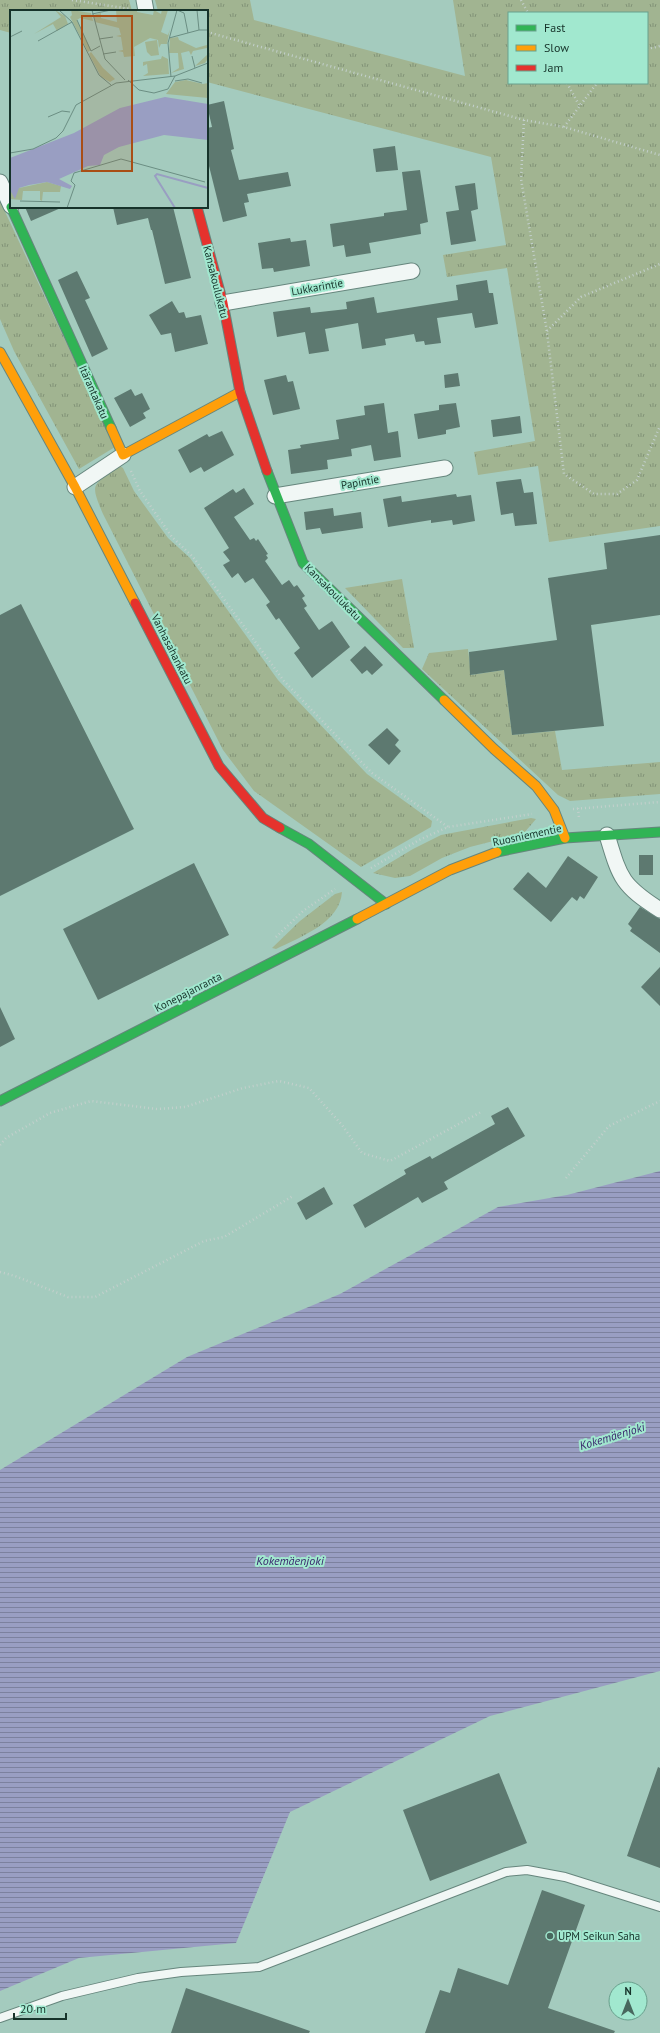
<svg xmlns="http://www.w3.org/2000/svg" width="660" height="2033" font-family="'PT Sans',sans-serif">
<defs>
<pattern id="grass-tufts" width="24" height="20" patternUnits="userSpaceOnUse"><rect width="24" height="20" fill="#a1b491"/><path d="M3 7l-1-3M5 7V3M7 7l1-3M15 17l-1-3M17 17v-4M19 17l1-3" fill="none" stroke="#829377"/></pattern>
<pattern id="water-rules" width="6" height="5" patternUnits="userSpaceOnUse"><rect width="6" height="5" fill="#999ec2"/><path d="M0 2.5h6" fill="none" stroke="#7c819e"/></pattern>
</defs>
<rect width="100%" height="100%" fill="#a4cbbe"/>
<path fill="url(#grass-tufts)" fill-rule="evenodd" d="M0 0H129L132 11H11V33L0 30Z
M155 0H250L254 20 465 76 453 0H660V526L549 542 538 466 478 475 474 452 535 441 507 268 447 277 443 255 506 245 491 157 207 82V11H158ZM509 13H647V83H509Z
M0 201 115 447 79 469 14 351 0 319Z
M120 466 123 468 134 491 168 538 190 558 278 680 367 774 432 821 431 827 361 867 254 791 223 750 103 514C89 481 93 486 120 466Z
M402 579 414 648H403L345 588Z
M468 649 471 675 504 670 512 735 555 731 562 770 660 762V794L570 801 558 795 422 669 429 653Z
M531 818 536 819 524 833 470 847 442 858 410 876 395 878 373 873 413 849 441 835Z
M342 892C340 923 300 937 276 949L272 948 300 921 335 894Z"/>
<path fill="url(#water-rules)" d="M660 1171V1671L490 1716 290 1812 236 1943 79 1958 0 1991V1470L187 1357 340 1294 498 1207 567 1195Z"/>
<path fill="#5d7970" d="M224 101 234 149 231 150 239 180 288 172 291 186 247 194 249 202 244 203 247 216 223 222 207 158V128L212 127 207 105Z
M395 146 398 170 376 172 373 149Z
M420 170 428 222 420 224 421 234 369 243 371 253 346 257 344 245 333 247 330 224 384 216V213L407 210 402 172Z
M475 183 478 209 471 211 476 241 451 245 446 212 459 210 455 186Z
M25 207H63L31 221Z
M113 207H173L191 278 165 284 152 230H151L148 218 117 225Z
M290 238 291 242 306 240 310 266 274 272 273 268 262 269 258 243Z
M77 271 90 298 85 300 108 349 92 357 58 280Z
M487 280 489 293H493L498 324 475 328 472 313 437 318 441 343 425 345 424 341 416 342 414 334 385 339 386 345 362 349 358 323 325 329 329 351 309 354 305 332 277 337 273 312 310 307 311 313 347 309 346 302 374 297 377 313 458 300 456 285Z
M172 301 179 313 184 312 186 318 201 315 208 344 175 352 171 333 161 335 149 315Z
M458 373 460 386 445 388 444 375Z
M286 375 288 382 293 381 300 409 273 415 264 380Z
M131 389 135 396 142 393 150 409 143 413 146 418 130 427 114 398Z
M384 403 388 433 398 431 401 457 374 461 371 445 351 449 352 456 327 460 328 469 291 474 288 450 301 448 300 445 339 439 336 420 365 415 364 406Z
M456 403 460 427 446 430V434L418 439 414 414 439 410V405Z
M520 416 522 433 493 437 491 420Z
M222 431 234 455 204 472 201 467 190 473 178 450 207 434 209 437Z
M521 479 524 493 533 492 537 524 515 526 513 513 501 515 496 482Z
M244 488 254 504 234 517 250 540 254 538 256 541 258 539 268 554 266 555 268 558 265 561 282 585 289 580 294 587 297 585 305 596 302 598 307 606 304 608 319 630 332 621 350 647 312 678 294 653 300 648 279 618 276 620 266 605 270 602 253 578 245 583 238 573 232 578 223 565 230 561 223 552 229 548 204 508 233 489 236 493Z
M456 494 457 497 471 495 475 521 453 525 452 520 431 523V520L388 527 383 499 401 496 402 502 409 501Z
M333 508 334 516 361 512 363 528 322 534 320 528 306 530 304 512Z
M660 535V615L591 625 604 726 512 735 504 670 470 675 469 652 557 640 548 578 607 569 604 543Z
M21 604 134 829 0 896V615Z
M365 646 383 665 372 675 367 670 362 674 350 660Z
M387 728 399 740 395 745 401 751 389 765 368 745Z
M639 855H653V875H639Z
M568 856 598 877 584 899 580 896 577 901 572 897 551 922 513 889 528 872 546 888Z
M194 863 229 935 98 1000 63 929Z
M640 907 660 919V953L630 931 632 928 628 924Z
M660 967V1006L641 987Z
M0 1007 15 1039 0 1047Z
M508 1107 525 1136 444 1182 448 1189 422 1203 418 1197 365 1228 353 1205 406 1174 404 1170 430 1156 432 1159 495 1124 491 1116Z
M324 1187 333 1204 306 1220 297 1203Z
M658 1767 660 1768V1868L627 1856Z
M499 1773 527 1843 430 1881 403 1810Z
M542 1890 585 1905 548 2008 615 2031 614 2033H425L440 1990 450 1993 458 1968 508 1985Z
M186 1988 310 2031 309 2033H171Z"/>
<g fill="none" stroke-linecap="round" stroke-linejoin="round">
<defs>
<path id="lane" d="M0 2018 62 1996 138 1978 181 1972 259 1967 506 1872 527 1870 565 1877 660 1907"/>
<path id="street" d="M144 0 146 11
M0 182 11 206
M223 303 412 271
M75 487 123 455
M275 496 445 468
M607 835C620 878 621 885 660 910"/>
<path id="fast" d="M11 207 111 428
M267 471 303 563 444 700
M280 828 309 844 386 904
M497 852 565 838 660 832
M0 1101 357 919"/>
<path id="slow" d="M0 352 75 487 135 603
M111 428 123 455 240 392
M444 700 494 749 536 786 554 810 565 838
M357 919 450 870 497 852"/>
<path id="jam" d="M197 207 223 303 240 392 267 471
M135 603 219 766 263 818 280 828"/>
</defs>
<use href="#lane" stroke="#66867d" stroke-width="10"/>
<use href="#street" stroke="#66867d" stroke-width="17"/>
<use href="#fast" stroke="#66867d" stroke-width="11"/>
<use href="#slow" stroke="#66867d" stroke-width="11"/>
<use href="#jam" stroke="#66867d" stroke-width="11"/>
<path stroke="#c3d0cc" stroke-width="2.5" stroke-dasharray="1 3" stroke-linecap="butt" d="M72 0 130 9
M521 0 528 13
M207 32 524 120 564 127 660 155
M647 49 660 46
M567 83 579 105
M524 120 521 179 547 332 564 474 594 494H617L637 480 660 426
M564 127 597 83
M547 331 581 297 660 264
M131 471 140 491 172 537 193 557 284 681 372 773 448 827
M578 808 579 818
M573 809 660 802
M371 868 419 840 448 827 532 814
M276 937 303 911 335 889
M0 1145 6 1138 50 1113 91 1101 157 1109 185 1107 243 1088 279 1081 309 1088 342 1125 362 1153 390 1161 481 1112
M566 1178 609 1126 660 1101
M0 1272 15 1276 68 1297H95L204 1241 224 1237 293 1196"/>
<use href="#lane" stroke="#f1f7f5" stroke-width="8"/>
<use href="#street" stroke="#f1f7f5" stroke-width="15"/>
<use href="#fast" stroke="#30b455" stroke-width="9"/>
<use href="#slow" stroke="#ff9f0a" stroke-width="9"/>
<use href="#jam" stroke="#e5322d" stroke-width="9"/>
</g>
<circle fill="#48685e" stroke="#a1e8cf" stroke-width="1.5" cx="550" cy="1936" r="4"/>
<g text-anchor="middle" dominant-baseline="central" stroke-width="4" stroke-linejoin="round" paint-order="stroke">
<g font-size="11" fill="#16332a" stroke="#a1e8cf">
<text transform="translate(216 282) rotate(76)">Kansakoulukatu</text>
<text transform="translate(317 287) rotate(-10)">Lukkarintie</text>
<text transform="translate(94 392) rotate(66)">Itärantakatu</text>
<text transform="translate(360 482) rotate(-10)">Papintie</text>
<text transform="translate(333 592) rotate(45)">Kansakoulukatu</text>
<text transform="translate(172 649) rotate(63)">Vanhasahankatu</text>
<text transform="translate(527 835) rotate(-12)">Ruosniementie</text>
<text transform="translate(188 992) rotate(-27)">Konepajanranta</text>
</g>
<g font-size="11" fill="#16332a" stroke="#a1e8cf" text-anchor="start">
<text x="558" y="1936">UPM Seikun Saha</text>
</g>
<g font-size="12" font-style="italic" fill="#3a286d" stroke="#a1e8cf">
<text transform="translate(612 1436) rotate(-17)">Kokemäenjoki</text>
<text x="290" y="1560">Kokemäenjoki</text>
</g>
</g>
<g transform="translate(10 10)">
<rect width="198" height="198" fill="#a4cbbe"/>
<path d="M45 0 55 6 58 14 47 21 43 14 24 24 51 7ZM61 0 81 3 83 11 70 8 67 10 81 40 78 42 60 7 62 5ZM106 0H127V2L143 5 144 0 151 4 152 0H158L151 22 158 25 160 19 157 34H151L149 38 148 30 140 28 124 37 125 46 114 47 113 42 108 41 113 40 111 27 106 26 111 25 109 18 85 12 83 5 91 3V8L107 12ZM168 27 169 30 186 38 197 35 198 39 197 50 195 53 185 56 197 45V38L183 41 181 45 179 41 171 43 174 59 161 63 169 58 168 43H159L160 28ZM81 42 93 58 105 69 100 72 91 67 79 44ZM152 46 158 49 159 64 133 66 138 63 137 54 133 56V52L151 49Z" fill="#a1b491"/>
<path d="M176 70 193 74 198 73V88L156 84 165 72Z" fill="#a1b491"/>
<path d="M37 172 51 176 50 182H33L32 191 30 190V181H13L12 190 0 189V180Z" fill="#a1b491"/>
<path d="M147 30 149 45 141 46 137 42 135 32Z" fill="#a1b491"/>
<path d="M155 87 198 94V130L154 125 109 137 94 145 90 155 78 156 49 169 62 176 60 179 37 172 19 175 9 178 5 189 0 180V148L64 123 110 98Z" fill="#999ec2"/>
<path fill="none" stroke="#999ec2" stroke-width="2" d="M165 198 145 166 147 164 198 178"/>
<path fill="none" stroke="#6b8e83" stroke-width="1" d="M49 0 62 12 89 65 101 75M82 0 95 49 115 70M167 0 174 3 178 23M187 0 189 20M82 4 101 0M67 10 81 41 90 36M0 27 12 21M159 28 189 20H198M89 29 103 27M28 31 62 12M93 44 106 42M182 46 185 58M161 67 158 33 167 0M118 70 129 80 144 83 158 79 165 66M165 71 178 69 192 73M38 107 52 101 60 102M0 143 23 139 46 128 53 121 66 95 106 73 165 66 198 53M10 191 50 192M57 198 65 175 61 171 64 163 111 149 195 172"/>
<path fill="#a94e15" fill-opacity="0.15" stroke="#a94e15" stroke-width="2" d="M72 6H122V161H72Z"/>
<rect width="198" height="198" fill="none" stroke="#16332a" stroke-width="2"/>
</g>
<rect x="508" y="12" width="140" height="72" fill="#a1e8cf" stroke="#69a08d"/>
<rect x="516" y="25" width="20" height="6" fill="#30b455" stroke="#69a08d"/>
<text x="544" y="32" font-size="12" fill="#16332a">Fast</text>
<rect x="516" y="45" width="20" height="6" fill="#ff9f0a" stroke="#69a08d"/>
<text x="544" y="52" font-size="12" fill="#16332a">Slow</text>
<rect x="516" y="65" width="20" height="6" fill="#e5322d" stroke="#69a08d"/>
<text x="544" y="72" font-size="12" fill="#16332a">Jam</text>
<g transform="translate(628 2001)"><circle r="19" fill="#a1e8cf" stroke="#69a08d"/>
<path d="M0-3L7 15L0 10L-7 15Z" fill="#48685e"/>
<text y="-6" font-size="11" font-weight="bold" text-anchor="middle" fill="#16332a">N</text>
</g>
<path d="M14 2013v6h52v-6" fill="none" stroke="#16332a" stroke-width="2"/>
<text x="20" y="2013" font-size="12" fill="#16332a" stroke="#a1e8cf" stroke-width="3" paint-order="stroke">20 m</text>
</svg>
